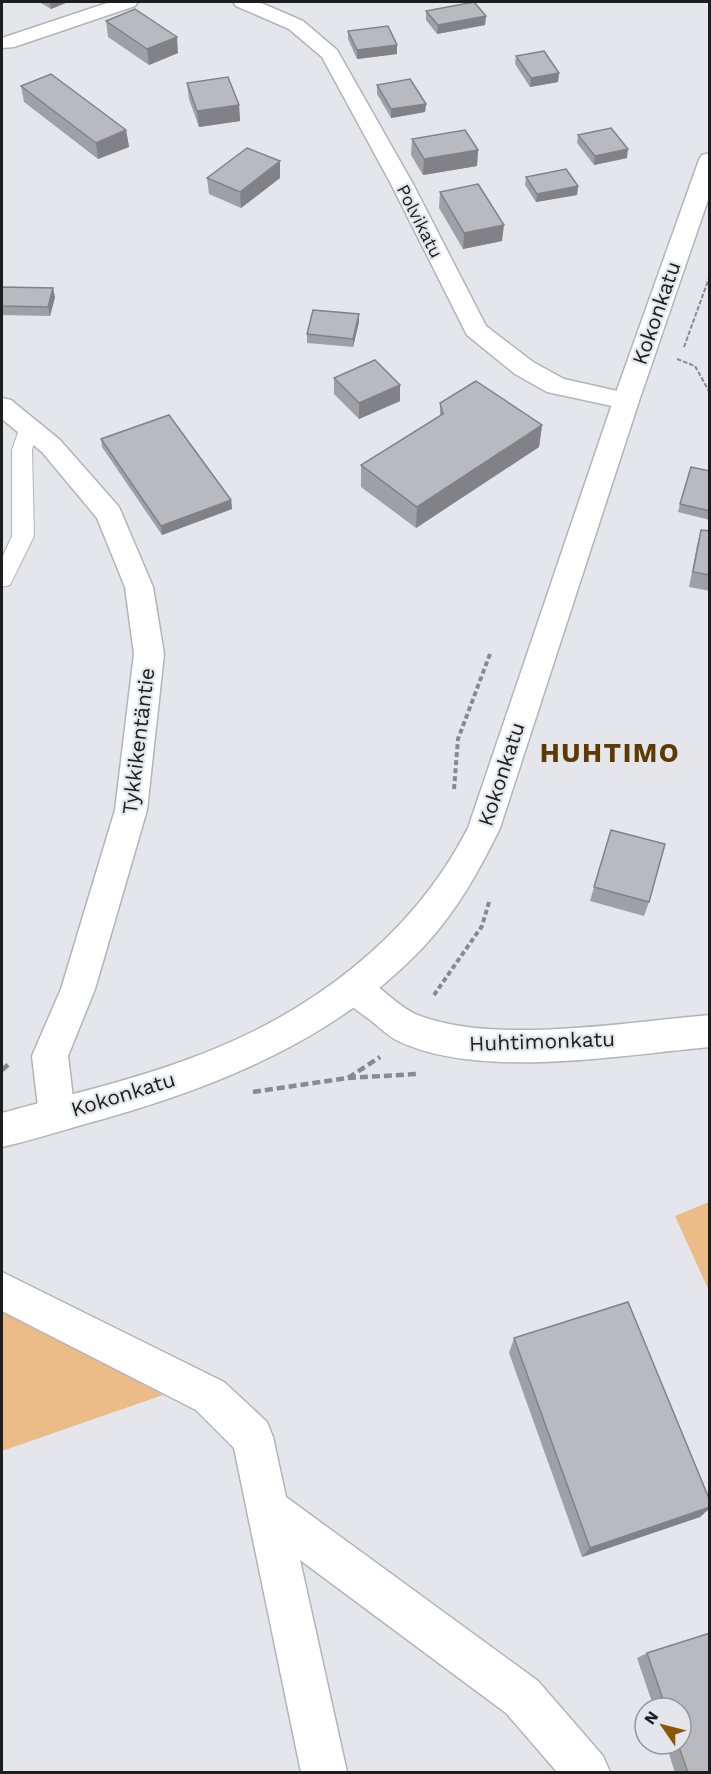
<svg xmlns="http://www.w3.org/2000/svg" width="711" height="1774" font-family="'Work Sans',sans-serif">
<rect width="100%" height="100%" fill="#e5e6ec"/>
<path fill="#ebbc88" d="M709 1202V1291L675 1216Z
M2 1309 163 1395 2 1451Z"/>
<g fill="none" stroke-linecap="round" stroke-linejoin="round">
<defs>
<path id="lane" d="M29 419 36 421 39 426 32 450 34 536 10 585 2 587V558L12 536V450L22 421Z"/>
<path id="street" d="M110 2H138L135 6 14 47 2 48V38Z
M233 2H259L303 21 337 50 413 184 486 326 533 362 564 379 635 395 639 401 635 407 626 409 547 392 515 374 467 335 391 184 322 57 289 29 236 6Z
M2 398 11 400 60 440 119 507 153 587 164 654 147 810 95 989 68 1056 75 1115 70 1127 57 1132 44 1127 39 1115 32 1056 61 989 115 810 134 654 125 587 97 518 42 452 2 419Z
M354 973C380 982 397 1009 423 1017 500 1044 627 1022 710 1015V1047C620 1055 480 1080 398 1041 388 1036 378 1026 369 1019 356 1010 344 1002 337 988L342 977Z
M2 1272 224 1382 267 1422 273 1437 286 1497 538 1681 603 1756 610 1772H557L506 1713 300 1560 347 1772H301L234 1448 196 1410 2 1311Z"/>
<path id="secondary" d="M710 153V194L639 401 500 828C480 869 458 909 427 943 337 1041 210 1090 85 1124 57 1132 29 1141 2 1147V1113C63 1096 126 1082 186 1060 304 1018 411 940 468 828L613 401 699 160 702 155Z"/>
</defs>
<use href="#lane" stroke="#b3b3ba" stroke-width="2"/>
<use href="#street" stroke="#b3b3ba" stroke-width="3"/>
<use href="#secondary" stroke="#b3b3ba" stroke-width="3"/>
<path stroke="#898a8e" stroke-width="2" stroke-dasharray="4.5 2" stroke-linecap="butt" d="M684 347 709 278
M677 359 695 366 710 393"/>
<path stroke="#898a8e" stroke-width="4" stroke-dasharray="5 3" stroke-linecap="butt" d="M454 789 458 739 490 654
M434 995 482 926 489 902"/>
<path stroke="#898a8e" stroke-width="4.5" stroke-dasharray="8 4" stroke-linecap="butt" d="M2 1070 10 1063
M348 1078 380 1057
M253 1092 348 1078 416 1074"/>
<use href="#lane" fill="#fff" fill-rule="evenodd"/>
<use href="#street" fill="#fff" fill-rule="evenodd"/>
<use href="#secondary" fill="#fff" fill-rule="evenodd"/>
</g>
<path fill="#9fa0a5" d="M39 2H68L51 9Z
M426 11 486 16 485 25 437 34 426 20Z
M106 21 178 53 149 65 108 37Z
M348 31 397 45V54L357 59 348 39Z
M516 56 559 73 558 82 530 87 515 64Z
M187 83 239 105 240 121 199 127 189 99Z
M377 85 426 104 425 112 391 118 377 94Z
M21 86 126 130 129 147 98 159 24 102Z
M578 135 627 158 594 165 577 143Z
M412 139 478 150 477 166 423 175 411 155Z
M526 177 578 186 577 195 536 202 525 185Z
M207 178H280L241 208 209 194Z
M440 192 502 241 463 249 439 208Z
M2 287 55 297 50 316 2 315Z
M359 322 353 347 307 343V334Z
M334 378 400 385V401L359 419 334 394Z
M440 403 542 425 539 447 416 528 361 487V465L440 416Z
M101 439 231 500 232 509 162 535 102 447Z
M710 471V520L678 512 680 504Z
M701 530 710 531V591L689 587 697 545Z
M594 887 649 902 644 916 590 901Z
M514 1338 710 1501V1508L700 1517 582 1557 509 1353Z
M710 1633V1773H675L666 1744H681V1708H654L637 1658 647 1653Z"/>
<path fill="#828286" d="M50 2H68L51 9Z
M486 16 485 25 437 34 438 25Z
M177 37 178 53 149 65 147 49Z
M397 45V54L357 59V50Z
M559 73 558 82 530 87 531 78Z
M426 104 425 112 391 118V109Z
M239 105 240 121 199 127 197 111Z
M126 130 129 147 98 159 96 143Z
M628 149 627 158 594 165 595 156Z
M478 150 477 166 423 175 424 159Z
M280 161V178L241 208 240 192Z
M578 186 577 195 536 202 537 194Z
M504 225 502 241 463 249 464 233Z
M53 288 55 297 50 316 48 307Z
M359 314V322L353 347V339Z
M400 385V401L359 419V403Z
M542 425 539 447 416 528 417 507Z
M231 500 232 509 162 535 161 526Z
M710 1507V1508L700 1517 582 1557 590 1548Z"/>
<path fill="#b9bac0" stroke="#828286" stroke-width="1.5" d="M474 2 486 16 438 25 426 11Z
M135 9 177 37 147 49 106 21Z
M388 26 397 45 357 50 348 31Z
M544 51 559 73 531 78 516 56Z
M51 74 126 130 96 143 21 86Z
M228 77 239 105 197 111 187 83Z
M410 79 426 104 391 109 377 85Z
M611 128 628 149 595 156 578 135Z
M465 130 478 150 424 159 412 139Z
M247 148 280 161 240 192 207 178Z
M566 169 578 186 537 194 526 177Z
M478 184 504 225 464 233 440 192Z
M2 287 53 288 48 307 2 306Z
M313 310 359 314 353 339 307 334Z
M375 360 400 385 359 403 334 378Z
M476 381 542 425 417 507 361 465 443 414 440 403Z
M169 415 231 500 161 526 101 439Z
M691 467 710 471V511L680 504Z
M701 530 710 531V575L693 572Z
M611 830 665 844 649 902 594 887Z
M628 1302 710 1501V1507L590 1548 514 1338Z
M710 1633V1773H688L678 1744H681V1708H666L647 1653Z"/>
<g text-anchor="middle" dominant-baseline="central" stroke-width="4.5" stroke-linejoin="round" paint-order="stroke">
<g font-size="18" fill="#1d1d1f" stroke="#e5e6ec">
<text transform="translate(420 221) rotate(63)">Polvikatu</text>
</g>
<g font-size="21" fill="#1d1d1f" stroke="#e5e6ec">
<text transform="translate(656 313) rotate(-71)">Kokonkatu</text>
<text transform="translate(138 741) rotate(-83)">Tykkikentäntie</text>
<text transform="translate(501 774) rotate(-72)">Kokonkatu</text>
<text transform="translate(542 1041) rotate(-2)">Huhtimonkatu</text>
<text transform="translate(123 1094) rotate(-17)">Kokonkatu</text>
</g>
<g font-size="27" font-weight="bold" letter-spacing="1.5" fill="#5d3904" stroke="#e5e6ec">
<text x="610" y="753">HUHTIMO</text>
</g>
</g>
<rect width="711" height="1774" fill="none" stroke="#1d1d1f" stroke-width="6"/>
<g transform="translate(663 1726) rotate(305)"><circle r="28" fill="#e5e6ec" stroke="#95969a" stroke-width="1.5"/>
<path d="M0-4.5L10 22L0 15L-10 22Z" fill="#8c5705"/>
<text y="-9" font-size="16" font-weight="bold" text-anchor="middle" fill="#1d1d1f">N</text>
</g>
</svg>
